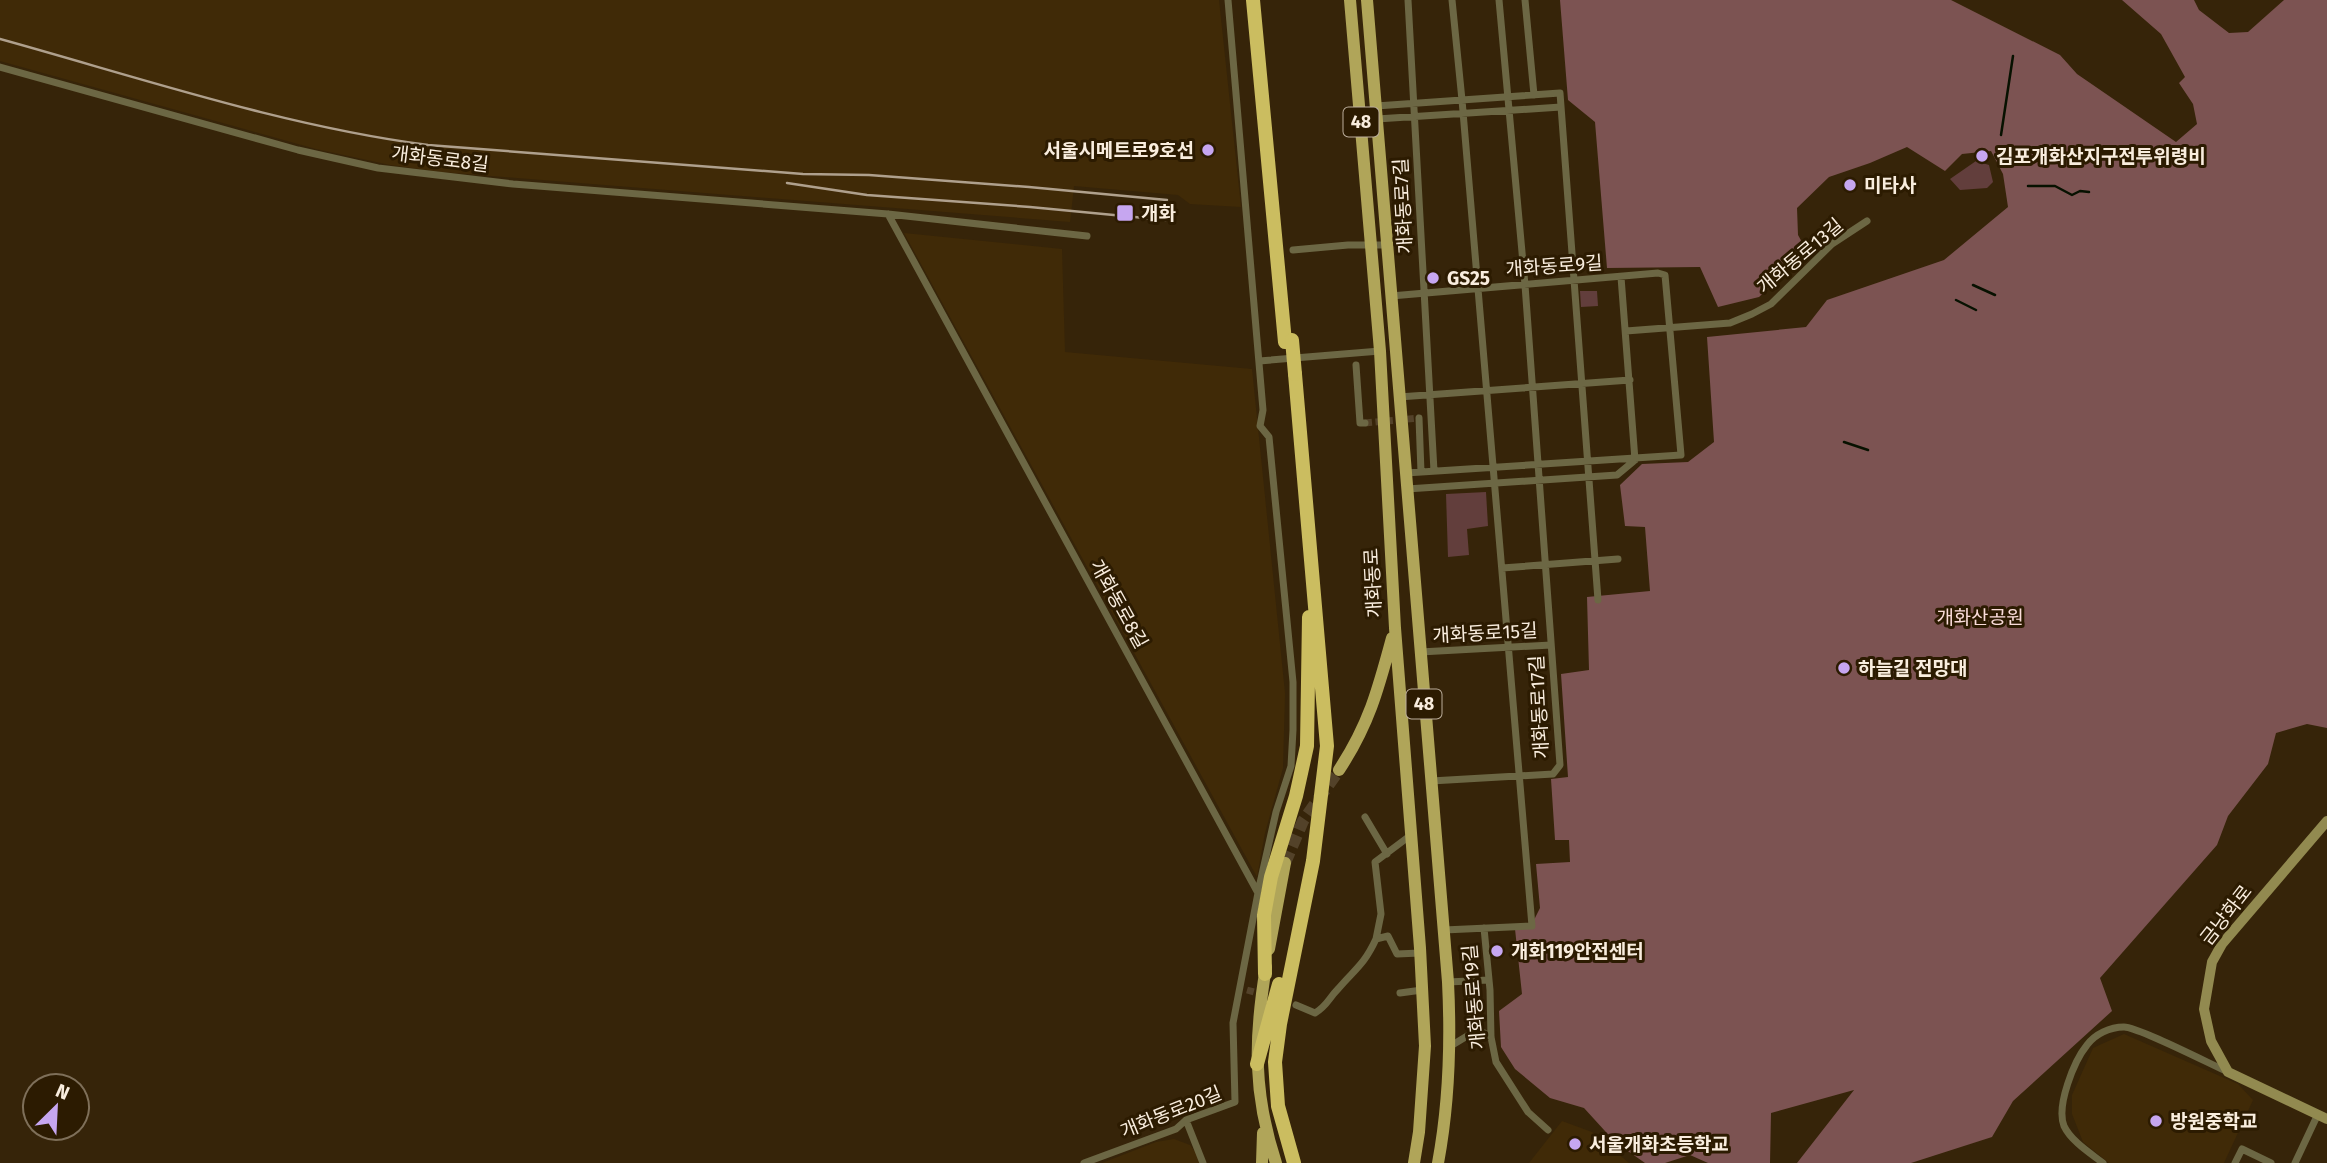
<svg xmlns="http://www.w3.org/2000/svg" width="2327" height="1163" font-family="'Fira Sans','Noto Sans KR',sans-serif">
<rect width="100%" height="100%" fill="#362409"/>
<path fill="#402a07" d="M0 0H1219L1241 207 1190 204 1178 195 1074 186 1070 222 441 172 390 165 316 149 0 61Z
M904 233 1062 249 1065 352 1252 369 1285 693 1283 768 1265 833 1257 877Z
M2124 1034 2238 1084 2253 1100 2224 1163H2109L2083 1142 2072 1114V1095L2093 1048Z
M1562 1121 1592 1132 1629 1163H1529Z
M1174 1139 1190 1145 1203 1163H1102L1156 1142Z"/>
<path fill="#623e3c" d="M1976 161 1989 165 1993 182 1987 188 1960 190 1950 179Z
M1580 291H1597L1598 306 1581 307Z
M1486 492 1488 526 1467 529 1469 555 1448 557 1446 494Z"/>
<path fill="#7c5352" d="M1560 0H1951L2060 55 2077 74 2176 142 2197 124 2193 104 2179 83 2185 77 2161 34 2122 0H2194L2199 10 2229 33 2248 32 2284 0H2327V728L2307 724 2276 733 2268 764 2228 816 2217 845 2100 978 2112 1011 2013 1101 1992 1137 1911 1163H1797L1854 1090 1771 1113 1770 1163H1708L1690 1155 1665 1163H1645L1615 1142 1584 1108 1550 1098 1515 1069 1501 1047 1499 1011 1522 994 1515 929 1532 924 1540 908 1536 864 1570 862 1569 840H1555L1551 779 1568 777 1561 674 1589 670 1587 597 1650 591 1645 527 1625 526 1620 485 1642 464 1688 462 1714 442 1707 337 1806 327 1827 300 1944 260 2008 207 2003 174 1991 151 1962 154 1945 171 1907 147 1870 163 1829 177 1797 208 1798 235 1808 253 1759 297 1718 307 1700 267 1607 268 1595 122 1568 100Z"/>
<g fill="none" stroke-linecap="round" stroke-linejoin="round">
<path stroke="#071100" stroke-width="2.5" d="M2001 135 2013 56
M2028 186H2055L2072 195 2080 191 2089 192
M1973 285 1995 295
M1956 300 1976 310
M1844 442 1868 450"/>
<path stroke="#534229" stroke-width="7" stroke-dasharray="7 3.5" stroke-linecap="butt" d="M1365 423 1419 418
M1247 990 1265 995"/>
<path stroke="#534229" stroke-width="12" stroke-dasharray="12 6" stroke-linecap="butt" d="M1285 863 1303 821 1339 770"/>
<path stroke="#6c6744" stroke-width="7" d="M1228 0 1263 410 1260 426 1269 437 1293 682V730L1291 766 1276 812 1258 892
M1408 0 1434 471
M1525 0 1534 95
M0 67 298 150 378 168 513 184 888 214 1087 236
M1376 106 1560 93 1598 600
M1377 119 1561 107
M888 214 1258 893 1233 1023 1235 1102 1186 1120 1176 1129 1084 1163
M1293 250 1348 245H1387
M1621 277 1635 460
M1391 296 1658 273 1665 275 1681 455 1406 473
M1626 331 1730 323 1752 314 1771 304 1832 244 1867 221
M1259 361 1380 351
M1356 365 1360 423H1365
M1399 397 1630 380
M1419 418 1421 472
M1407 489 1617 475 1635 460
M1502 568 1618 559
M1420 652 1551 645
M1431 781 1553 774 1560 765 1525 285 1499 0
M1365 817 1387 854
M1484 928 1490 990 1491 1037 1496 1062 1528 1112 1548 1130
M1444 930 1532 926 1462 100 1452 0
M1376 939 1381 914 1375 862 1411 835
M1469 981 1488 980
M1448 982 1469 981C1471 1009 1464 1024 1491 1037
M1400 993 1422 990
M1296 1005 1315 1013C1328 1005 1328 999 1338 989 1355 969 1364 965 1376 939L1388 936 1397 954 1420 953
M1449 1047 1477 1030
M1186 1120 1203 1163
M2103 1163C2090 1153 2071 1141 2064 1126 2056 1106 2074 1061 2087 1045 2095 1034 2110 1027 2124 1027 2138 1027 2210 1064 2228 1072
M2235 1163 2242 1149 2271 1163
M2295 1163 2318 1114"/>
<path stroke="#928a50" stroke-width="10" d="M2327 821 2222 944 2212 962 2204 1009 2211 1041 2228 1072 2327 1119"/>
<path stroke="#b0a559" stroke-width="12" d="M1350 0 1380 351 1395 628 1420 948 1425 1046 1419 1132 1414 1163
M1367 0 1448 982C1451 1042 1449 1104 1438 1163
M1339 770C1369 724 1378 690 1392 638
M1269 949 1285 863
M1266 967C1254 1039 1253 1093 1276 1163
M1262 1163 1263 1133"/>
<path stroke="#cbbd60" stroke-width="14" d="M1253 0 1285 342
M1265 974 1264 915 1271 877 1296 796 1307 746 1309 617
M1257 1064 1279 984
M1294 1163 1278 1106 1275 1062 1280 1024 1313 861 1327 746 1295 374"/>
<path stroke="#afa08d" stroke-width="2.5" d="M0 39C141 78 283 126 428 145L803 174 869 175 1029 187 1167 200
M787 183 867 195 1030 207 1166 220"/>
<path stroke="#cbbd60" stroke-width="14" d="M1292 340 1295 374"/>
</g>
<g fill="#c6a6f0" stroke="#2c1b01" stroke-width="2.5">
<circle cx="1208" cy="150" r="7"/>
<circle cx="1982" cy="156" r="7"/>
<circle cx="1850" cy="185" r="7"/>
<rect x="1116" y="204" width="18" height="18" rx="3.5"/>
<circle cx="1433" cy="278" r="7"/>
<circle cx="1844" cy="668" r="7"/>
<circle cx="1497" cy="951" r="7"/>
<circle cx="2156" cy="1121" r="7"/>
<circle cx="1575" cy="1144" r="7"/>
</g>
<g text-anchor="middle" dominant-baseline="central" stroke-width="6" stroke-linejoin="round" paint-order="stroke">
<g fill="#2c1b01" stroke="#bcae9c" stroke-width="2">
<rect x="1343.5" y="107.5" width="35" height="29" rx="5"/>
<rect x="1406.5" y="689.5" width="35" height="29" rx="5"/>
</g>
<g font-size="18" font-weight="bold" fill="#f9edde">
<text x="1361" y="122">48</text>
<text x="1424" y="704">48</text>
</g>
<g font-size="19" font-weight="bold" fill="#f9edde" stroke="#2c1b01" text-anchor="start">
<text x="1194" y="150" text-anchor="end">서울시메트로9호선</text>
<text x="1996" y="156">김포개화산지구전투위령비</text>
<text x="1864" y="185">미타사</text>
<text x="1141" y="213">개화</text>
<text x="1447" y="278">GS25</text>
<text x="1858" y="668">하늘길 전망대</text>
<text x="1511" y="951">개화119안전센터</text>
<text x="2170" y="1121">방원중학교</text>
<text x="1589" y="1144">서울개화초등학교</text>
</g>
<g font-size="19" fill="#f9edde" stroke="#2c1b01">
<text transform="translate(440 159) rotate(7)">개화동로8길</text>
<text transform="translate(1403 206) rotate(-93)">개화동로7길</text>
<text transform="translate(1800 256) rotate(-40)">개화동로13길</text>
<text transform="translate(1554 266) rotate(-4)">개화동로9길</text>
<text transform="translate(1373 583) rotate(-93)">개화동로</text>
<text transform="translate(1119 604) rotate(61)">개화동로8길</text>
<text transform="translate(1485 633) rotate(-3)">개화동로15길</text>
<text transform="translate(1539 707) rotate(-93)">개화동로17길</text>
<text transform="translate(2226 915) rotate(-52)">금낭화로</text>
<text transform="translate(1474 997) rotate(-95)">개화동로19길</text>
<text transform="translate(1171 1112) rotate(-22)">개화동로20길</text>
</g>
<g font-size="19" fill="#fadcda" stroke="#2c1b01">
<text x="1980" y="617">개화산공원</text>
</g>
</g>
<g transform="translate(56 1107) rotate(24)"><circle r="33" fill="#2c1b01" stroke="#7e6f59" stroke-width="2"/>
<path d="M0-5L12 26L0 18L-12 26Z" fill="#c6a6f0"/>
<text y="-10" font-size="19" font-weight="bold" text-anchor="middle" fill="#f9edde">N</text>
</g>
</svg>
